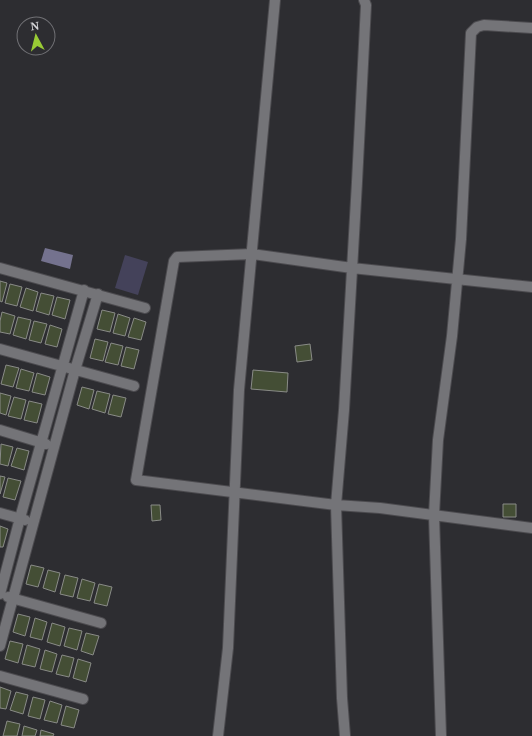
<svg xmlns="http://www.w3.org/2000/svg" width="532" height="736" font-family="'Noto Serif',serif">
<rect width="100%" height="100%" fill="#2d2d31"/>
<path fill="#44425a" d="M125 255 148 262 138 295 115 288Z"/>
<path fill="#74728e" d="M45 248 73 255 70 269 41 261Z"/>
<path fill="#444e35" stroke="#898b87" d="M0 281 7 283 2 302 0 301Z
M10 284 22 287 17 306 5 303Z
M26 288 38 292 33 311 20 307Z
M41 293 54 296 49 315 36 311Z
M57 297 70 300 65 319 52 315Z
M102 310 115 313 110 332 97 329Z
M2 312 15 316 10 334 0 332V321Z
M118 314 130 318 125 336 113 333Z
M18 317 31 320 26 339 13 335Z
M134 318 146 322 141 340 128 337Z
M34 321 47 324 41 343 29 340Z
M50 325 62 329 57 347 45 344Z
M95 339 108 342 103 361 90 358Z
M111 343 123 346 118 365 105 362Z
M310 344 312 360 297 362 295 346Z
M126 347 139 350 134 369 121 366Z
M6 365 19 368 13 387 1 384Z
M21 369 34 373 29 391 16 388Z
M253 370 288 373 287 392 251 389Z
M37 373 50 377 45 395 32 392Z
M82 387 94 390 89 409 77 405Z
M97 391 110 394 105 413 92 409Z
M0 393 11 396 6 415 0 413Z
M113 395 126 398 121 417 108 414Z
M14 397 26 400 21 419 8 416Z
M29 401 42 404 37 423 24 420Z
M1 444 13 447 8 466 0 464Z
M17 448 29 451 24 470 11 466Z
M0 476 5 477 0 494Z
M8 478 21 481 15 500 3 497Z
M503 504H516V517H503Z
M151 505H160L161 520 152 521Z
M0 526 8 529 3 547H0Z
M31 565 44 568 38 587 26 584Z
M48 570 60 573 55 592 43 588Z
M65 575 78 578 73 597 60 594Z
M82 579 95 583 90 601 77 598Z
M99 584 112 587 107 606 94 603Z
M18 614 30 617 25 636 13 632Z
M35 618 47 622 42 640 30 637Z
M52 623 65 627 60 646 47 642Z
M69 628 82 631 77 650 64 646Z
M86 633 99 636 93 655 81 651Z
M10 641 23 644 18 663 5 659Z
M27 645 40 649 35 667 22 664Z
M45 650 57 654 52 672 40 669Z
M62 655 74 658 69 677 56 674Z
M78 659 91 663 86 682 73 678Z
M0 687 11 691 6 709 0 708Z
M16 692 28 695 23 714 10 710Z
M33 697 45 700 40 719 28 716Z
M50 701 62 705 57 723 44 720Z
M66 706 79 710 74 728 61 725Z
M7 721 20 724 17 736H3Z
M24 726 37 730 35 736H22Z
M41 730 54 734 53 736H40Z"/>
<g fill="none" stroke-linecap="round" stroke-linejoin="round">
<defs>
<path id="street" d="M0 268 145 308
M532 287 352 268 252 254 177 257 174 261 136 480 336 505 380 508 532 528
M0 349 134 386
M0 430 46 444
M0 513 25 520
M0 594 20 518 84 290
M8 597 101 623
M0 646 75 370 98 294
M0 676 83 699
M218 736 228 648 239 390 275 0
M345 736 342 698 336 505 344 410 357 182 366 5 364 0
M441 736 434 515 438 440 452 336 461 239 471 33 477 27 484 25 532 28"/>
</defs>
<use href="#street" stroke="#4c4b4f" stroke-width="12"/>
<use href="#street" stroke="#747478" stroke-width="10"/>
</g>
<g transform="translate(36 36) rotate(353)"><circle r="19" fill="#2d2d31" stroke="#717175"/>
<path d="M0-3L7 15L0 10L-7 15Z" fill="#99cb35"/>
<text y="-6" font-size="11" font-weight="bold" text-anchor="middle" fill="#d7d7da">N</text>
</g>
</svg>
